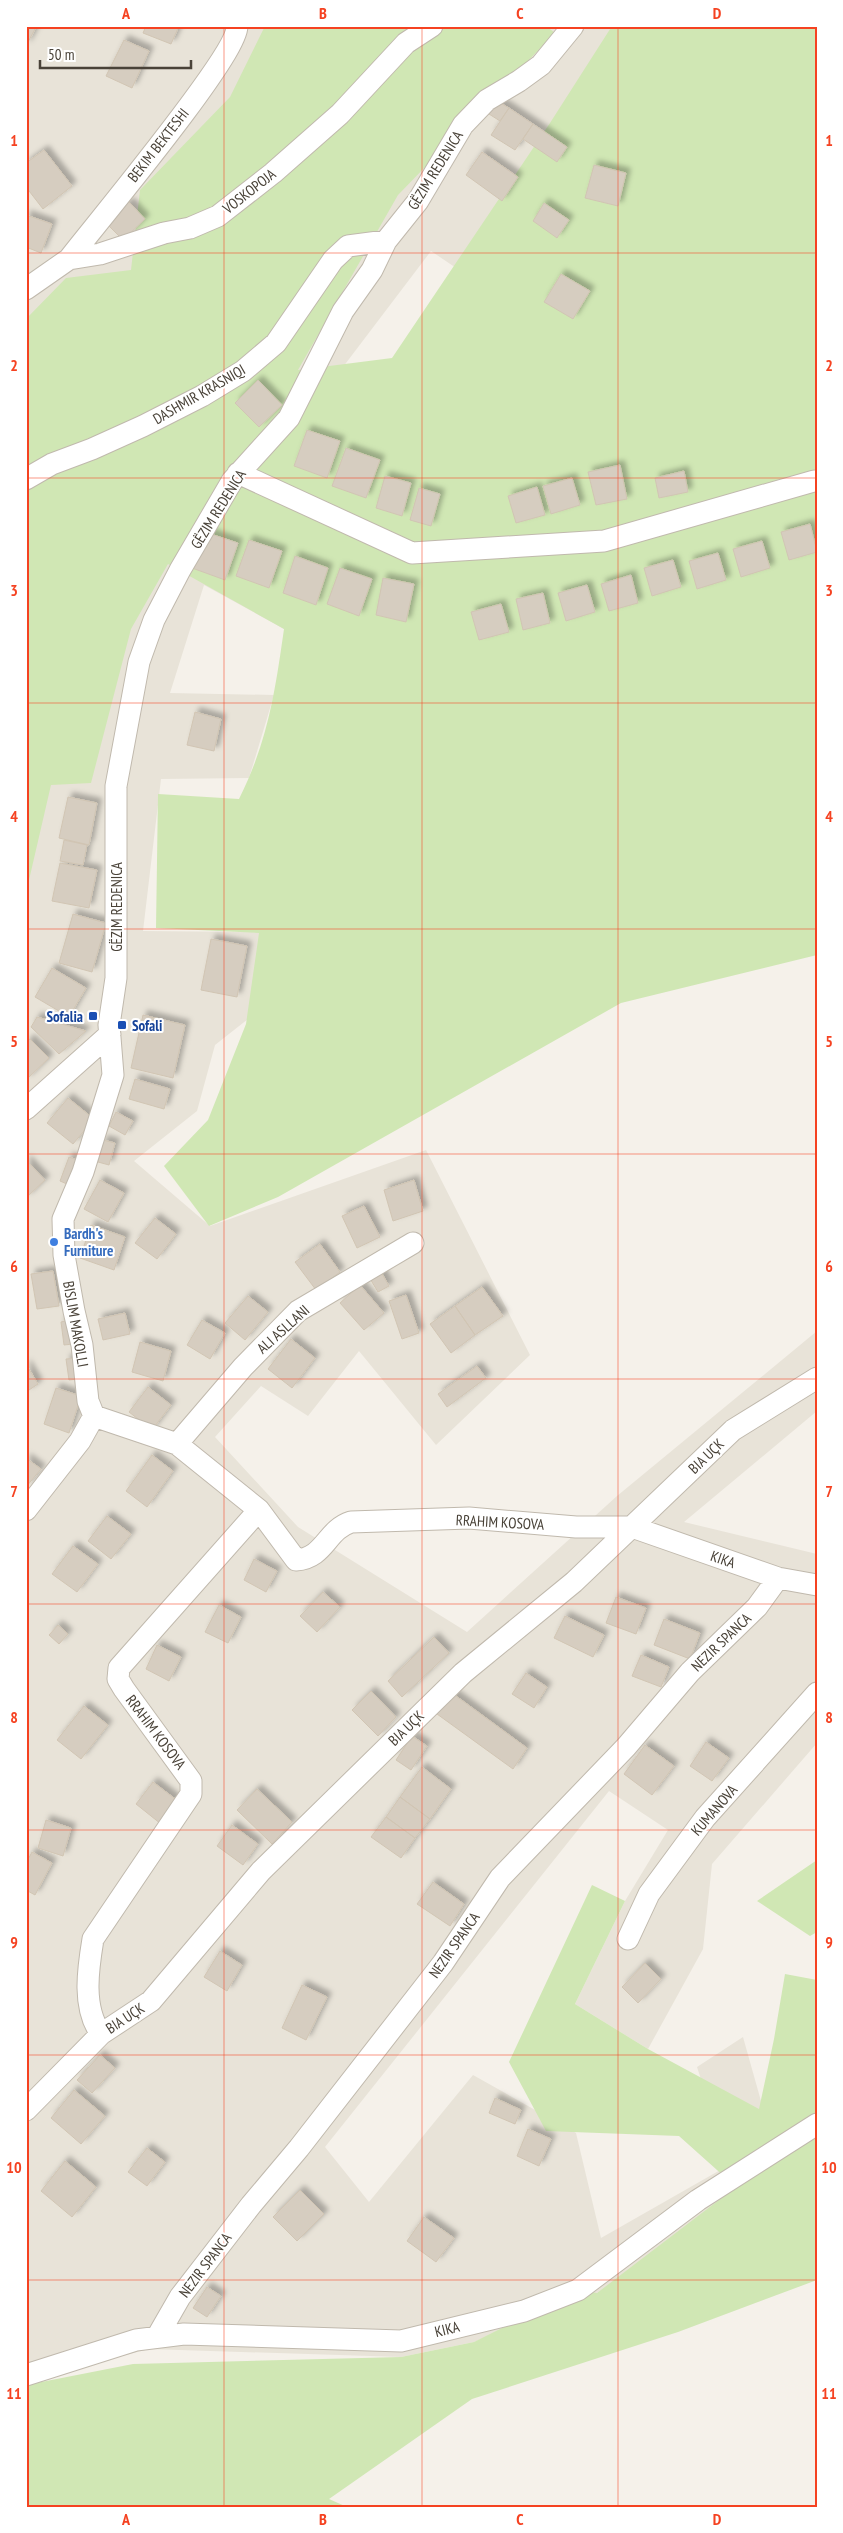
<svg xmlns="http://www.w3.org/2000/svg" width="843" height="2533" font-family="'PT Sans Narrow',sans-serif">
<defs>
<filter id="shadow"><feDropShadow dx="4.5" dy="-4.5" stdDeviation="2.5" flood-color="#0004"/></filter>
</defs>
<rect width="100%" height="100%" fill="#f5f1ea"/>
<path fill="#e8e3d8" d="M26 26H674L592 360 431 251 321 396 284 629 204 585 170 693 274 695 249 778 161 779 143 931 259 932 262 1008 215 1045 197 1111 134 1161 210 1226 426 1150 530 1355 436 1445 359 1351 308 1416 261 1386 215 1437 298 1527 467 1632 617 1496 817 1331V1411L684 1522 817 1554V1743L712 1864 703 1949 648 2049 575 2004 625 1901 668 1830 609 1791 325 2147 369 2202 473 2075 576 2133 601 2238 729 2165 697 2067 743 2037 766 2119 817 2153 597 2293 474 2342 401 2357 149 2349 26 2381Z"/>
<path fill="#d0e7b4" d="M265 26H546L555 33 398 195 298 370 392 358 550 123 612 26H817V955L621 1003 278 1197 209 1226 164 1166 208 1120 246 1024 259 933 156 928 158 794 239 799C268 741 275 692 284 629L168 564 131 629 91 783 51 785 26 893V319L66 278 131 270 140 190 230 97Z
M817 1860V1932L810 1936 757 1901Z
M592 1885 625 1901 575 2004 648 2049 759 2109 774 2039 785 1974 817 1980V2280L678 2332 472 2399 329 2499 347 2507H26V2385L133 2364 401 2357 474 2342 578 2290 597 2293 736 2187 679 2136 546 2131 509 2062Z"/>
<path fill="#d6cdc0" stroke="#d1c5b3" filter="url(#shadow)" d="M26 26 35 29 26 46Z
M146 26H179L171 44 143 33Z
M124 40 149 51 132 88 106 76Z
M497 101 509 108 500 121 489 114Z
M509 108 533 124 515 150 491 135Z
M533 124 567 147 557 162 523 139Z
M44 150 72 186 43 209 26 187V163Z
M482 152 518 177 502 201 466 175Z
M594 165 626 173 618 206 585 198Z
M129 202 145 219 123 240 107 224Z
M544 203 569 220 557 238 533 221Z
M26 215 52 224 41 253 26 247Z
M561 274 590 291 573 319 544 302Z
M258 380 282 405 259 427 235 403Z
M307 430 340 441 327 478 294 466Z
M346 448 380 460 366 498 332 486Z
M620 465 627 499 596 505 588 472Z
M684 471 688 492 659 498 655 478Z
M385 476 411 483 402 516 376 508Z
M572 478 580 505 551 514 543 486Z
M537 487 545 515 516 523 508 496Z
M419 488 440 494 431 526 410 520Z
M810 524 817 552 789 560 781 532Z
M205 532 238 543 225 580 192 568Z
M249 540 282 551 269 588 236 576Z
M762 541 770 568 741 577 733 549Z
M718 553 726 580 697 589 689 561Z
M295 556 328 568 316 605 283 593Z
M673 560 681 587 652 596 644 568Z
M340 568 372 579 359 616 327 604Z
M631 575 638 603 609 611 601 584Z
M383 578 414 584 406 622 376 615Z
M587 585 595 612 566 621 558 593Z
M543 593 550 623 523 630 516 599Z
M501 604 509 632 479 640 471 612Z
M195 712 221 719 214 751 187 745Z
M68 797 97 803 89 845 59 838Z
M64 840 87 845 83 865 60 861Z
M60 863 97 870 89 908 52 901Z
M73 914 106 923 92 972 59 963Z
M211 939 247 946 237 997 201 990Z
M52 968 86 988 69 1017 35 997Z
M143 1015 185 1025 173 1078 131 1068Z
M37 1017 86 1031 59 1054 31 1027Z
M30 1039 49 1058 26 1080V1043Z
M135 1079 170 1089 164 1109 129 1099Z
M68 1098 94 1119 73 1144 47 1123Z
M116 1112 133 1121 125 1135 109 1126Z
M103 1140 115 1143 109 1165 98 1162Z
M69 1157 77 1160 67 1184 60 1181Z
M26 1160 45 1180 26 1198Z
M100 1180 124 1193 108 1222 84 1209Z
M414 1180 423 1211 393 1221 384 1190Z
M364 1206 380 1237 357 1248 342 1216Z
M155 1218 176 1234 157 1259 135 1243Z
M91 1225 125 1237 114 1270 80 1258Z
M320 1244 340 1272 316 1290 295 1262Z
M380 1270 389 1286 378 1292 369 1277Z
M53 1271 59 1306 37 1309 31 1274Z
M360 1285 384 1313 364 1330 340 1303Z
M482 1287 503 1316 475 1335 455 1306Z
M406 1295 419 1333 402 1339 389 1301Z
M248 1296 268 1312 245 1340 225 1323Z
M455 1306 475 1335 451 1353 430 1324Z
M125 1313 130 1334 103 1340 98 1319Z
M69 1320 73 1344 64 1345 61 1322Z
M202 1320 225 1333 210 1359 187 1345Z
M291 1339 315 1358 292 1388 268 1369Z
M140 1342 171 1351 163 1381 132 1372Z
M77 1358 79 1379 69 1380 66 1359Z
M26 1364 38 1384 26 1392Z
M477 1366 486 1378 447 1407 438 1394Z
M148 1387 171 1405 152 1430 129 1412Z
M56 1388 81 1396 69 1433 44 1424Z
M152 1455 173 1471 147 1507 126 1491Z
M26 1458 41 1469 26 1487Z
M107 1516 131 1534 111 1559 88 1541Z
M73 1546 98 1564 77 1592 52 1574Z
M254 1559 277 1571 266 1592 244 1580Z
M323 1592 340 1607 317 1632 300 1616Z
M616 1597 646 1608 636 1634 606 1623Z
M219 1605 241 1617 228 1643 205 1632Z
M565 1616 604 1635 593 1657 554 1638Z
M664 1619 700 1633 690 1659 654 1645Z
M58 1625 68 1634 59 1644 49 1635Z
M434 1637 449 1653 402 1697 388 1681Z
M157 1645 181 1657 169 1681 146 1669Z
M641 1655 669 1667 661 1687 632 1676Z
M526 1673 547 1687 534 1708 512 1694Z
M371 1691 396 1717 378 1736 352 1710Z
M452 1693 527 1748 513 1769 437 1714Z
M84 1706 108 1725 81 1759 57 1740Z
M412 1736 427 1746 411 1770 396 1760Z
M706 1742 729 1758 712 1781 690 1766Z
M645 1745 674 1766 652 1795 624 1774Z
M422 1767 451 1789 430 1819 400 1797Z
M153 1782 178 1801 161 1824 136 1804Z
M257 1789 292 1822 272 1844 237 1810Z
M400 1797 430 1819 415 1838 386 1817Z
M386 1817 415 1838 401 1858 371 1837Z
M46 1820 71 1828 63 1856 38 1848Z
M232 1825 258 1844 243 1865 217 1846Z
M32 1852 52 1863 35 1895 26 1890V1863Z
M433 1882 464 1904 450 1926 417 1904Z
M220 1951 242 1965 227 1991 204 1977Z
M645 1963 661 1979 638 2003 622 1987Z
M302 1985 327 1997 306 2040 282 2028Z
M100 2055 115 2068 92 2093 77 2080Z
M74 2090 105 2116 81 2144 51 2118Z
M495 2098 521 2110 515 2124 489 2113Z
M528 2129 551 2139 539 2166 517 2156Z
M147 2148 165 2162 147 2186 128 2172Z
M65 2161 96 2187 72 2217 41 2191Z
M300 2190 324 2214 297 2241 273 2217Z
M424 2217 454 2238 436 2262 407 2241Z
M207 2287 221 2296 207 2317 193 2308Z"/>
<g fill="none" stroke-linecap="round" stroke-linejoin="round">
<defs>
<path id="minor" d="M69 259C95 225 238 55 237 26
M26 289 69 259 100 254 164 233 190 228 218 216 273 173 340 114 406 43 432 26
M238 473 412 553 604 541 814 481
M26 479 52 464 92 449 143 426 202 396 243 371 276 343 333 260 348 246 386 241
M26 1109 110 1034
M94 1416 177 1444 259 1510 296 1560C325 1558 326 1530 351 1522L469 1518 576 1527H632L778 1578 817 1585
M177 1444 243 1367 298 1311 413 1243
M26 1510 80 1441 94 1416 88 1401 82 1345 74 1311 64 1255 63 1219 83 1172 113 1075 109 1025 116 978V786L139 662 154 620 180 570 232 481 289 418 343 311 372 270 386 241 418 201 463 125 487 100 519 81 541 65 573 26
M628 1939 649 1894 705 1818 817 1693
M101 2034C82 2008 88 1969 93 1939L191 1794V1781L124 1689 118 1679 119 1668 259 1510
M26 2110 101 2034 151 2001 261 1871 463 1673 574 1582 733 1430 817 1378
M157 2337 180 2297 251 2205 299 2148 443 1963 500 1878 626 1747 690 1672 757 1607 778 1578
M26 2375 136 2340 184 2334 401 2341 524 2311 578 2290 698 2200 817 2124"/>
</defs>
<use href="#minor" stroke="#c0b9ad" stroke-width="23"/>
<use href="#minor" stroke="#fff" stroke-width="21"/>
</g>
<path fill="none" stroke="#f54221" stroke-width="1" stroke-opacity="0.55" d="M224 26V2507M422 26V2507M618 26V2507M26 253H817M26 478H817M26 703H817M26 929H817M26 1154H817M26 1379H817M26 1604H817M26 1830H817M26 2055H817M26 2280H817"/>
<g fill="#1a4fb4" stroke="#fff" stroke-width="2">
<rect x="88" y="1011" width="10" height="10" rx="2.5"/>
<rect x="117" y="1020" width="10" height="10" rx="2.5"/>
</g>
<circle fill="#3f7fe0" stroke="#fff" stroke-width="2" cx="54" cy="1242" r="5"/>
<g text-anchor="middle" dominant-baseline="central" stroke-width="4" stroke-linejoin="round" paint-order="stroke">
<g font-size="15" fill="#494238" stroke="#fff">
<text transform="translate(158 145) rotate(-52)">BEKIM BEKTESHI</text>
<text transform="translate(435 170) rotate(-58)">GËZIM REDENICA</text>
<text transform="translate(249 191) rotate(-38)">VOSKOPOJA</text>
<text transform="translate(199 394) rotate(-30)">DASHMIR KRASNIQI</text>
<text transform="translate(218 509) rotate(-58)">GËZIM REDENICA</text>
<text transform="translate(116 907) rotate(-90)">GËZIM REDENICA</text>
<text transform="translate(76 1324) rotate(80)">BISLIM MAKOLLI</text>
<text transform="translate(283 1329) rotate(-42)">ALI ASLLANI</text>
<text transform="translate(706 1456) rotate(-44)">BIA UÇK</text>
<text transform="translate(500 1522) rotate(3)">RRAHIM KOSOVA</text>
<text transform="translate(723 1559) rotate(19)">KIKA</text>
<text transform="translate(721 1642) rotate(-44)">NEZIR SPANCA</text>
<text transform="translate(406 1728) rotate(-44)">BIA UÇK</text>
<text transform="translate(156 1732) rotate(53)">RRAHIM KOSOVA</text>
<text transform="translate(714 1810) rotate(-49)">KUMANOVA</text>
<text transform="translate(454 1945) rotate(-55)">NEZIR SPANCA</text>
<text transform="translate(125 2018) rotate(-33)">BIA UÇK</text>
<text transform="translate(205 2265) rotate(-53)">NEZIR SPANCA</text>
<text transform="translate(447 2329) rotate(-14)">KIKA</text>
</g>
<g font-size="15" font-weight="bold" fill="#164399" stroke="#fff" text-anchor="end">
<text x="83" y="1016">Sofalia</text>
<text x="132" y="1025" text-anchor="start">Sofali</text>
</g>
<g font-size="15" font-weight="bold" fill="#366cbe" stroke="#fff" text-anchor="start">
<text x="64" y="1233">Bardh's<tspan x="64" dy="17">Furniture</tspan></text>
</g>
</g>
<rect width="843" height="2533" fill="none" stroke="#ffffff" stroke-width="55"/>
<path d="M40 60v8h151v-8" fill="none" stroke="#494238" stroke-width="2.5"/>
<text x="48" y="60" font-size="15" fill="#494238" stroke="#ffffff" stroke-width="4" paint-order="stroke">50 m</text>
<rect x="28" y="28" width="788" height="2478" fill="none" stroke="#f54221" stroke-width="2"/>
<g font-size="16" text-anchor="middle" font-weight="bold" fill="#f54221">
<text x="126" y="19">A</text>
<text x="323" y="19">B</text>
<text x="520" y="19">C</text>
<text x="717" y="19">D</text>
<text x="14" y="146">1</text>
<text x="829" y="146">1</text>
<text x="14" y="371">2</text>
<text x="829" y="371">2</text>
<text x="14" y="596">3</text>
<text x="829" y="596">3</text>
<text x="14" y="822">4</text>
<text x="829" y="822">4</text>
<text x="14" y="1047">5</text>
<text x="829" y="1047">5</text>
<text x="14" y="1272">6</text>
<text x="829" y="1272">6</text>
<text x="14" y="1497">7</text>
<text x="829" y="1497">7</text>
<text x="14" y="1723">8</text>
<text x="829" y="1723">8</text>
<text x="14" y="1948">9</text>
<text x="829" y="1948">9</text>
<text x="14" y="2173">10</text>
<text x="829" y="2173">10</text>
<text x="14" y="2399">11</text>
<text x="829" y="2399">11</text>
<text x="126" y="2525">A</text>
<text x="323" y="2525">B</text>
<text x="520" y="2525">C</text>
<text x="717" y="2525">D</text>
</g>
</svg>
